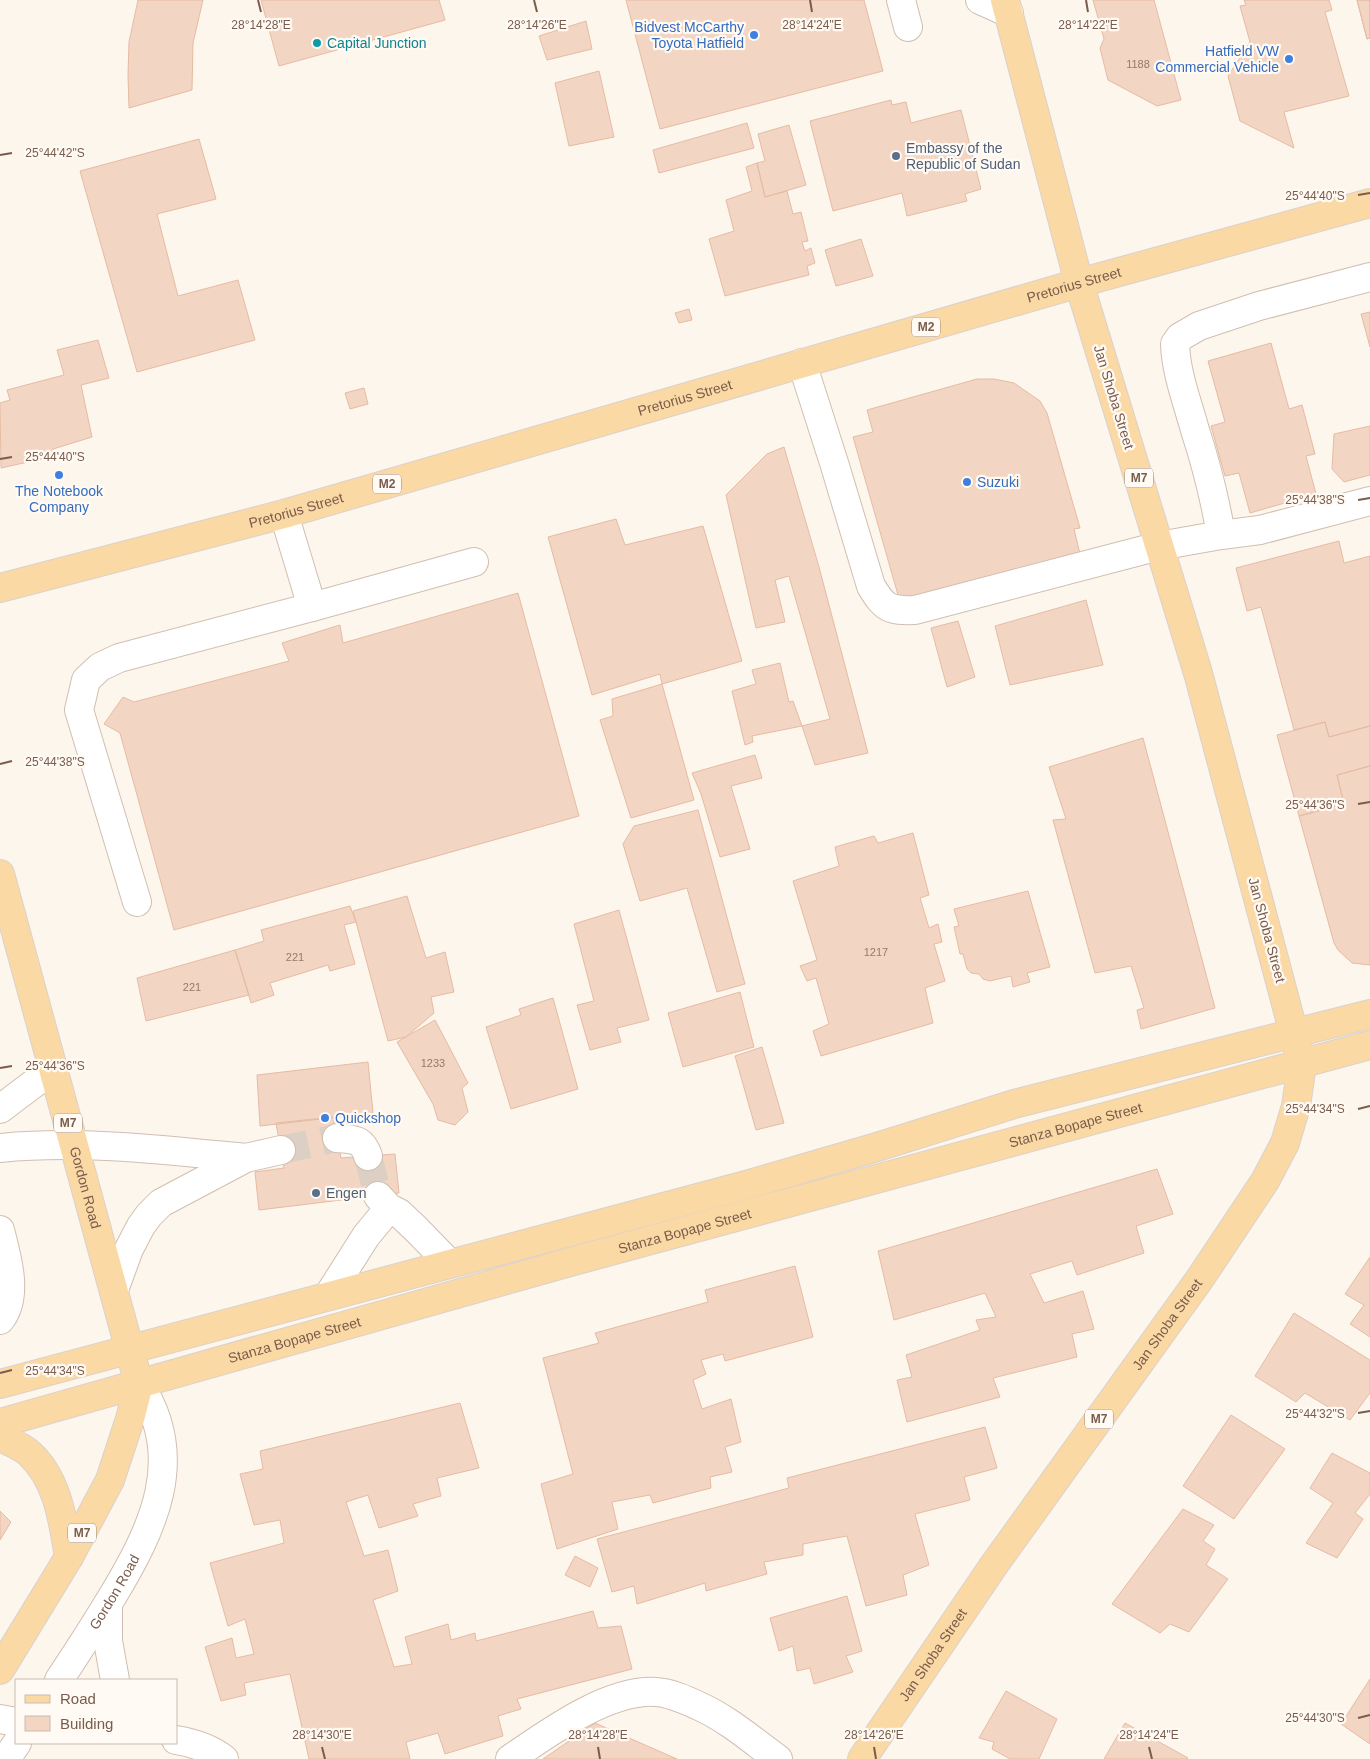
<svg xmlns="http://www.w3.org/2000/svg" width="1370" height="1759" font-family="Helvetica,sans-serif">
<rect width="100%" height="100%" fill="#fdf6ec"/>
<path fill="#f3d5c3" stroke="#e6bba3" d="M138 0H203L193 43 192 90 129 108 128 75 129 42Z
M261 0H439L445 20 279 66Z
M626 0H864L883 71 660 129Z
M1093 0H1154L1181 100 1157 106 1108 80 1100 48 1104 39Z
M1244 0H1329L1332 10 1325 12 1349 96 1284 112 1294 148 1240 121 1228 76 1250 42 1240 6 1246 5Z
M1357 0H1370V38L1367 39Z
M1357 0H1370V38L1367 39Z
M586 21 592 49 547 60 539 36Z
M599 71 614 137 569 146 555 83Z
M891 100 892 105 906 102 911 123 961 110 981 189 965 194 967 201 907 216 902 193 833 211 810 121Z
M747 123 754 148 659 173 653 150Z
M789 125 806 185 765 197 757 163 765 161 758 134Z
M199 139 216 199 157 214 178 296 238 280 255 340 137 372 80 171Z
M757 163 765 197 787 191 793 214 801 212 808 241 802 242 805 251 811 248 815 263 807 266 809 275 725 296 709 239 734 231 726 200 752 191 746 167Z
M861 239 873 276 836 286 825 250Z
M689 309 692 320 679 323 675 313Z
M1370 312V347L1361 314Z
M98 340 109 378 81 385 92 437 53 449 55 456 1 468 0 403 10 400 7 390 64 375 57 350Z
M1271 343 1289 409 1302 405 1315 454 1306 456 1316 494 1250 513 1239 473 1225 476 1211 426 1225 422 1208 361Z
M977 379H994L1014 383 1040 401 1047 413 1080 528 1074 529 1080 554 907 603 898 595 853 437 873 432 867 410Z
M364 388 368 404 350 409 345 393Z
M1370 426V475L1344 482 1332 469 1334 434Z
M784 447 819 567 868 753 815 765 802 726 830 719 789 576 775 580 785 622 756 628 726 495 767 454Z
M616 519 625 545 703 526 742 661 662 684 660 674 592 695 548 537Z
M1339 541 1344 563 1370 556V726L1329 737 1325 722 1294 730 1261 607 1247 611 1236 568Z
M518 593 579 816 174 930 120 733 104 724 123 697 134 702 289 661 282 643 340 625 343 643Z
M1086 600 1103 665 1010 685 995 626Z
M958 621 975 677 947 687 931 628Z
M780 663 789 702 793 701 802 726 752 736 753 742 745 745 732 691 756 684 752 670Z
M662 684 694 800 631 818 600 720 613 716 612 699Z
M1325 722 1329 737 1370 726V766L1337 775 1344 804 1299 816 1277 735Z
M1143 738 1215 1008 1141 1029 1137 1010 1144 1008 1131 966 1095 973 1053 820 1066 819 1049 767Z
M755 755 762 778 731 786 750 849 720 857 701 794 692 773Z
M1370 766V965L1352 963 1338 950 1334 943 1299 816 1344 804 1337 775Z
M698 810 745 984 717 992 687 888 640 901 623 844 634 826Z
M913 833 929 895 920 898 929 928 938 924 942 942 934 944 945 981 925 988 933 1023 821 1056 813 1031 829 1024 816 978 807 981 800 966 817 960 793 881 839 866 835 847 874 836 878 843Z
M1028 891 1050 967 1027 973 1030 982 1013 987 1011 976 990 981 983 979 979 974 971 973 967 969 963 954H960L954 927 959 926 954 909Z
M407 896 426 958 445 952 454 992 431 997 434 1013 406 1037 388 1041 353 911Z
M350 906 356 922 344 925 355 964 330 971 328 965 270 983 274 995 251 1003 235 950 264 941 261 930Z
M619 910 649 1020 617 1028 621 1042 590 1050 577 1005 594 1001 574 924Z
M235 950 249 995 146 1021 137 978Z
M740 992 754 1047 683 1067 668 1013Z
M553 998 578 1089 511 1109 486 1027 521 1015 519 1009Z
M435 1020 468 1083 462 1088 468 1112 455 1125 438 1120 433 1104 397 1042Z
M762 1047 784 1123 756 1130 735 1056Z
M368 1062 373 1113 260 1126 257 1075Z
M333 1117 341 1158 395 1154 399 1193 259 1210 255 1172 284 1168 276 1123Z
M1157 1169 1173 1214 1136 1226 1144 1253 1077 1275 1072 1261 1030 1274 1044 1303 1083 1291 1094 1329 1072 1334 1077 1357 993 1378 1000 1397 907 1422 897 1380 912 1377 906 1355 980 1330 976 1320 996 1317 985 1293 894 1320 878 1251Z
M1370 1257V1337L1350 1324 1364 1305 1345 1294Z
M795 1266 813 1337 725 1361 723 1354 701 1360 706 1374 693 1380 702 1409 731 1399 741 1442 725 1447 732 1472 710 1477 711 1488 653 1503 650 1495 612 1502 618 1529 557 1549 541 1484 573 1474 543 1358 599 1343 595 1333 708 1302 705 1290Z
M1294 1313 1370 1360V1393L1350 1420 1305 1393 1296 1402 1255 1376Z
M460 1403 479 1468 437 1478 441 1496 413 1504 418 1516 379 1528 368 1495 346 1502 364 1556 388 1550 398 1591 373 1600 394 1667 412 1664 405 1637 448 1624 451 1640 475 1633 476 1641 593 1611 598 1628 621 1626 632 1669 517 1699 521 1709 498 1716 503 1736 445 1754 438 1733 406 1742 410 1759H309L290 1674 244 1683 246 1695 221 1701 205 1647 232 1638 236 1658 254 1654 245 1619 228 1626 210 1563 284 1543 280 1520 254 1525 240 1474 263 1469 260 1451Z
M1231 1415 1285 1449 1234 1519 1183 1486Z
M985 1427 997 1468 964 1477 970 1500 915 1514 929 1565 903 1575 907 1595 866 1606 847 1536 803 1544V1555L764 1562 767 1574 706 1591 705 1583 637 1604 634 1586 612 1592 597 1539 789 1488 787 1478Z
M1332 1453 1370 1473V1494L1355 1513 1363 1519 1337 1558 1306 1543 1333 1503 1310 1488Z
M1183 1509 1214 1525 1203 1541 1215 1549 1206 1565 1228 1579 1189 1632 1170 1624 1160 1633 1112 1604Z
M0 1511 11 1522 0 1540Z
M575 1556 598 1568 590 1587 565 1575Z
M847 1596 862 1651 846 1656 853 1672 814 1684 810 1668 797 1671 793 1646 779 1651 770 1618Z
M1370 1679V1744L1341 1724Z
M1006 1691 1057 1719 1039 1759H1010L992 1749 994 1742 979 1738Z
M595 1723 677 1759H543Z
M1125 1723 1188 1758 1187 1759H1104Z"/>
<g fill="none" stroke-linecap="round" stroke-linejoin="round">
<path stroke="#dcd0c4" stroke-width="28" stroke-dasharray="28 14" stroke-linecap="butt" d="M281 1150 337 1138
M368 1156 378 1196"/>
<defs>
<g id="minor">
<path d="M901 0 908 27"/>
<path d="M980 0 1009 13"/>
<path d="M802 363 835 466 871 586C884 608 889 611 915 610L1159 546 1221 535 1260 530 1370 501"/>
<path d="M284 514 312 607 474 562"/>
<path d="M1221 535C1215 499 1206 464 1195 430 1187 401 1176 373 1175 344L1180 337 1199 326 1259 306 1370 277"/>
<path d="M137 902 79 710 86 680 100 667 119 658 312 607"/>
<path d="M0 1109 53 1069"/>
<path d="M337 1138C354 1140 362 1138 368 1156"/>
<path d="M0 1148C82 1140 165 1150 246 1158"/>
<path d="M378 1196 389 1208 399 1213 416 1229 449 1263"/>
<path d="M0 1230C7 1257 19 1297 0 1320"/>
<path d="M114 1290 129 1249 141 1226 149 1215 161 1203 246 1158 281 1150"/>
<path d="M328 1296 366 1236 389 1208"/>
<path d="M108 1604V1641L115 1680"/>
<path id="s1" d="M59 1680C77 1653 95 1625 112 1597 153 1529 188 1458 139 1384"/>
<path d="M0 1719 16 1722"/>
<path d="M176 1740C194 1743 210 1748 224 1759"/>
<path d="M6 1759 17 1743"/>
<path d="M510 1759C548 1733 608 1689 656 1692 671 1693 686 1700 699 1706 728 1719 753 1741 778 1759"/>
</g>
<g id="major">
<path id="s2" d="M0 588 284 514 1079 283 1370 203"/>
<path id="s3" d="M0 874 139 1384 130 1419 110 1480 69 1557 0 1670"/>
<path d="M0 1384 746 1185 877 1147 1014 1104 1370 1014"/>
<path id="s4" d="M0 1423 570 1262 1370 1045"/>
<path d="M0 1437C10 1442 22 1446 30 1454 58 1480 63 1521 69 1557"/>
<path id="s5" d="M862 1759 994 1565 1199 1280 1265 1181 1285 1143 1296 1106 1302 1064 1198 673 1079 283 1005 0"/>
</g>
</defs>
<use href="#minor" stroke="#d1beb0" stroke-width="30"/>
<use href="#major" stroke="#dad1cd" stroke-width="30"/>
<use href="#minor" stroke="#fff" stroke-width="28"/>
<use href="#major" stroke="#fbd9a5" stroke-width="28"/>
</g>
<path fill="none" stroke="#7a5c4d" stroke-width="2" d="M258 0 261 12M534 0 537 12M810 0 812 12M1086 0 1088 12M0 155 12 153M1358 195 1370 193M0 459 12 457M1358 500 1370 498M0 764 12 761M1358 804 1370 802M0 1068 12 1066M1358 1109 1370 1106M0 1373 12 1370M1358 1413 1370 1411M1358 1718 1370 1715M322 1747 325 1759M598 1747 600 1759M874 1747 876 1759M1149 1747 1152 1759"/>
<g fill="#3f7fe0" stroke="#fffaf3" stroke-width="2">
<circle cx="754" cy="35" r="5"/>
<circle cx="1289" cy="59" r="5"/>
<circle cx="59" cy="475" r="5"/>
<circle cx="967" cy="482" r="5"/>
<circle cx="325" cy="1118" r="5"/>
</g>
<circle fill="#0f9aa8" stroke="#fffaf3" stroke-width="2" cx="317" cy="43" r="5"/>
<g fill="#5c6f8a" stroke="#fffaf3" stroke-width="2">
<circle cx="896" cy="156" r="5"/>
<circle cx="316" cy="1193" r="5"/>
</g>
<g text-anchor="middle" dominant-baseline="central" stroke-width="4.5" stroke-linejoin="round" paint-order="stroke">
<g font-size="11" fill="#987a6a">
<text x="1138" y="64">1188</text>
<text x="876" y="952">1217</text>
<text x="295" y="957">221</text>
<text x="192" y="987">221</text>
<text x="433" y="1063">1233</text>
</g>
<g fill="#fffaf3" stroke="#a28b7f" stroke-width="1">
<rect x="912" y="317.5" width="28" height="19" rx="4"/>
<rect x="1125" y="468.5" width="28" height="19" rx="4"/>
<rect x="373" y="474.5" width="28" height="19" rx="4"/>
<rect x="54" y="1113.5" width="28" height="19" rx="4"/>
<rect x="1085" y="1409.5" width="28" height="19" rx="4"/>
<rect x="68" y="1523.5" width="28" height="19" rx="4"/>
</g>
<g font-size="12" font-weight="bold" fill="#7a5c4d">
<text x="926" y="327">M2</text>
<text x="1139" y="478">M7</text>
<text x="387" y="484">M2</text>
<text x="68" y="1123">M7</text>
<text x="1099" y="1419">M7</text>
<text x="82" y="1533">M7</text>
</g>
<g font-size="14" fill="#366cbe" stroke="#fffaf3" text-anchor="end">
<text x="744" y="27">Bidvest McCarthy<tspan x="744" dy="16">Toyota Hatfield</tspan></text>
<text x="1279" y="51">Hatfield VW<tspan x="1279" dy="16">Commercial Vehicle</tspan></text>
<text x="977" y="482" text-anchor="start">Suzuki</text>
<text x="59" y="491" text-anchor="middle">The Notebook<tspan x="59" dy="16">Company</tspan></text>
<text x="335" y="1118" text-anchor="start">Quickshop</text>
</g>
<g font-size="14" fill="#0d838f" stroke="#fffaf3" text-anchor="start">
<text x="327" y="43">Capital Junction</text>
</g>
<g font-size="14" fill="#4e5e75" stroke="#fffaf3" text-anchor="start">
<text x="906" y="148">Embassy of the<tspan x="906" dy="16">Republic of Sudan</tspan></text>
<text x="326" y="1193">Engen</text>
</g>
<g font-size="14" fill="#7a5c4d" stroke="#fffaf3">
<text stroke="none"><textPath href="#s2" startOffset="1116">Pretorius Street</textPath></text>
<text stroke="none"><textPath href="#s2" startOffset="711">Pretorius Street</textPath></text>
<text transform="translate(1114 397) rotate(73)">Jan Shoba Street</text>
<text stroke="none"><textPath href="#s2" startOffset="306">Pretorius Street</textPath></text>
<text transform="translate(1267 930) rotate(75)">Jan Shoba Street</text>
<text stroke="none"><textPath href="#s4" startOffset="1116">Stanza Bopape Street</textPath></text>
<text stroke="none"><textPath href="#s3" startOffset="325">Gordon Road</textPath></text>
<text stroke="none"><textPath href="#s4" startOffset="711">Stanza Bopape Street</textPath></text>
<text stroke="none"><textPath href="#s5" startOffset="531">Jan Shoba Street</textPath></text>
<text stroke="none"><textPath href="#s4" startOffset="306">Stanza Bopape Street</textPath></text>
<text stroke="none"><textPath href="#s1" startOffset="104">Gordon Road</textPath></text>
<text stroke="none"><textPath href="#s5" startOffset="126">Jan Shoba Street</textPath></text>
</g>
</g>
<g font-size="12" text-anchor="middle" fill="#7a5c4d" stroke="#fffaf3" stroke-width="4.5" stroke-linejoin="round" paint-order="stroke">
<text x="261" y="29">28°14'28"E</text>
<text x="537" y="29">28°14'26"E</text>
<text x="812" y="29">28°14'24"E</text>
<text x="1088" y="29">28°14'22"E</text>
<text x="55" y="157">25°44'42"S</text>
<text x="1315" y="200">25°44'40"S</text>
<text x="55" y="461">25°44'40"S</text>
<text x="1315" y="504">25°44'38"S</text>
<text x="55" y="766">25°44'38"S</text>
<text x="1315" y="809">25°44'36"S</text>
<text x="55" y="1070">25°44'36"S</text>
<text x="1315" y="1113">25°44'34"S</text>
<text x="55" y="1375">25°44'34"S</text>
<text x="1315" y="1418">25°44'32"S</text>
<text x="1315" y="1722">25°44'30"S</text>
<text x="322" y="1739">28°14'30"E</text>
<text x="598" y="1739">28°14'28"E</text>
<text x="874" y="1739">28°14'26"E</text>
<text x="1149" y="1739">28°14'24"E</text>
</g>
<rect x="15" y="1679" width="162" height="65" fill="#fffaf3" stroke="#cabbb1"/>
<rect x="25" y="1695" width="25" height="8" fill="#fbd9a5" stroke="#cabbb1"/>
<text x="60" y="1704" font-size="15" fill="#7a5c4d">Road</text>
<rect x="25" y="1716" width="25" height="15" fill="#f3d5c3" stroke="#cabbb1"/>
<text x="60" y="1729" font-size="15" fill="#7a5c4d">Building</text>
</svg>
